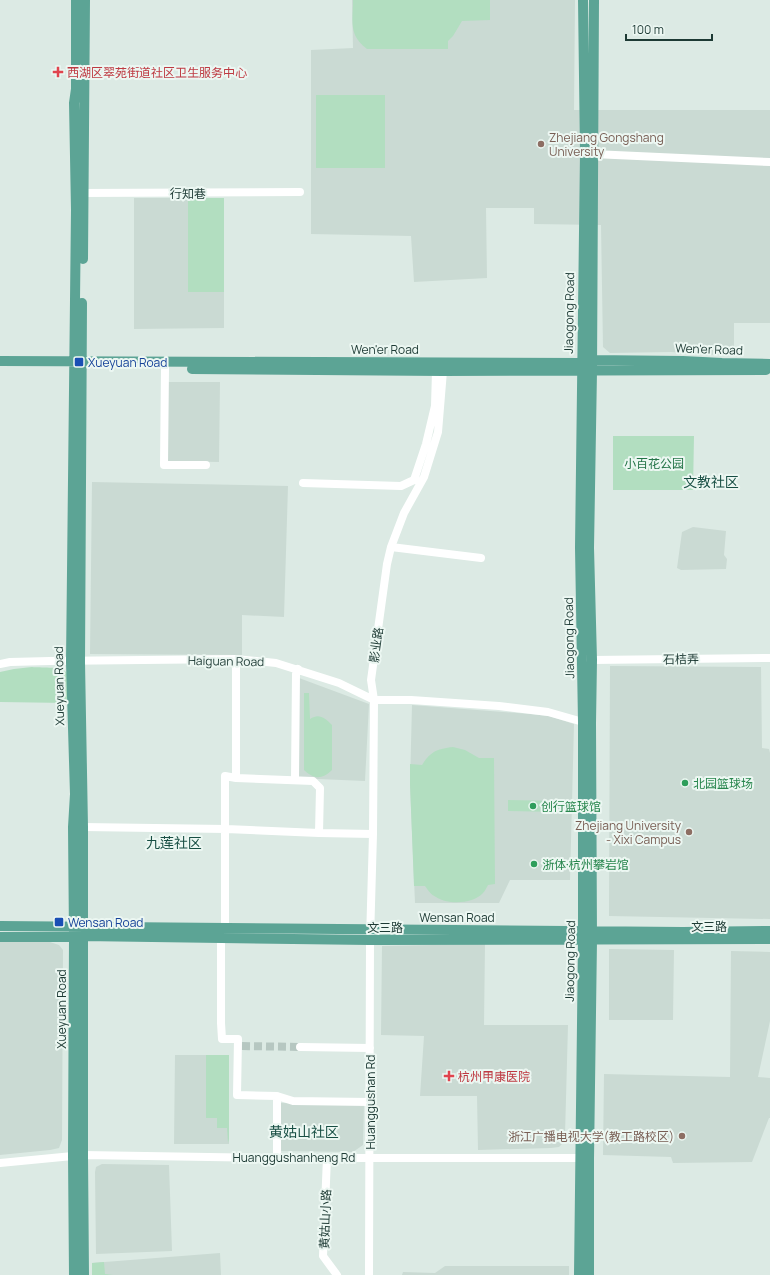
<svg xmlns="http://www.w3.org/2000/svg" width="770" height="1275" font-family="Manrope,'Noto Sans SC',sans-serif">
<rect width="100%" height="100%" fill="#dceae4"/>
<path fill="#cadad3" d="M352 0H575L574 110H770V323H734V356L671 352 610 353 603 347 601 225 534 224V208H486L487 278 414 282 411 236 311 234V50L353 48Z
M134 198H224V328L134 329Z
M168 382H220L219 462 167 461Z
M92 482 288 486 284 617 242 615V655L90 654Z
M693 527 726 531 724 555 727 559 726 569 681 570 677 568 682 532Z
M610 666 761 667 762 748 769 749 770 753V919L609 916Z
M299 678 369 704 365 781 318 779 297 777Z
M412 705 530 714 549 716 574 724 570 880H510L499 903H415L410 784Z
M0 942H50L59 945 63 950 62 1140 59 1148 50 1150 0 1155Z
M485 944 484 1025H568L565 1135 563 1143 559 1147 551 1148 478 1150 477 1096H420L424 1036 381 1035 382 946Z
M609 949 674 950 673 1020H609Z
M731 951 770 952V1021L758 1077 770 1078V1118H769L752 1162 673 1163 671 1157 603 1155 604 1074 730 1077Z
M175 1055H229V1144H174Z
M277 1103 364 1104 363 1145 353 1152 277 1151Z
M102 1164 169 1165 172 1251 96 1254 95 1172 96 1167Z
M220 1253 221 1275H92V1263Z
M445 1266H569V1275H402L403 1272 435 1273Z"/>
<path fill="#b2dec0" d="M353 0H490V20L462 21 453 36 448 41V49H367C348 35 353 21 353 0Z
M316 95H385V168H316Z
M188 198H224V292H188Z
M613 436H694L693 490H613Z
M32 667C39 668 61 666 66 672 70 677 68 697 67 703L0 702V672L14 669Z
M304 693H309L310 719C319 713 325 718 332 725V770C322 780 313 779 304 770Z
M453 747 465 750 479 758H494L495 884 488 885C487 887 485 891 483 893 473 904 448 905 436 897 431 895 428 890 425 886H414L410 784V764L422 765C431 751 437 749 453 747Z
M508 800 558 801V812L508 811Z
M206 1055H229V1139L228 1143 227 1128H217V1118H206Z
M104 1262 105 1274 113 1275H92V1263Z"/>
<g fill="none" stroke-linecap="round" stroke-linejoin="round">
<path stroke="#b6c7c1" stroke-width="8" stroke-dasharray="8 4" stroke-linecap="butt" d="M242 1046 300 1047"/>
<path stroke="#fff" stroke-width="8" d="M593 154 770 162
M79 193 300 192
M165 368 164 465H206
M303 483 401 486 414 480 426 444 435 406 436 371
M391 547 481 558
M592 660 770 658
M0 664 10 662 50 661 236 659 276 663 339 683 374 700H411L499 706 548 712 583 722
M236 778V659
M295 780 296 674 298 669
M83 827 226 829 319 833 373 834
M225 928V776L236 778 313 781 320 788 319 833
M221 933V1023L222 1039H238L237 1095 277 1096 293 1101 370 1102
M300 1047 370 1048
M277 1096V1158
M327 1157 323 1256 337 1275
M0 1163 83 1155 277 1158H586
M369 1275 370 940 373 834 374 700 371 680 387 564 391 547 404 513 424 477 438 432 443 371"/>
<path stroke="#5ca495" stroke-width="10" d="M83 259 85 0
M82 303 80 662 83 827V1155L84 1275
M0 361 582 363 591 360 683 361 722 363 770 364
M192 369 443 371 766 370
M0 926 683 932 770 931
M0 937H74L83 936 370 940 770 939
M74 1275 73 1155 74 937 73 827 75 794 71 662 76 210 74 103 76 89V0
M579 1275 583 940V722L580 548 585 153 583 0
M589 1275V1158L592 940 591 723 592 660 589 548 592 371 594 0"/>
</g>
<g fill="#e0444e" stroke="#ecf7f2" stroke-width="1.5">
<path d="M56 66h4v4h4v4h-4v4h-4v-4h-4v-4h4z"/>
<path d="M447 1070h4v4h4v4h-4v4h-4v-4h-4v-4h4z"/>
</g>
<g fill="#8d6e63" stroke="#ecf7f2" stroke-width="1.5">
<circle cx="541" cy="144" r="4"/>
<circle cx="689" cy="832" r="4"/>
<circle cx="682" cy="1136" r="4"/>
</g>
<g fill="#1a4fb4" stroke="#ecf7f2" stroke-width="1.5">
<rect x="74" y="357" width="10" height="10" rx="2"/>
<rect x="54" y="917" width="10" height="10" rx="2"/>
</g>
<g fill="#2e9e5b" stroke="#ecf7f2" stroke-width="1.5">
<circle cx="685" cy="783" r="4"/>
<circle cx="533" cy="806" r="4"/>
<circle cx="534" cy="864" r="4"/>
</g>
<g text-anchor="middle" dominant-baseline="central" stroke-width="4" stroke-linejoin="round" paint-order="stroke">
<g font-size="12" fill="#be3a42" stroke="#ecf7f2" text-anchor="start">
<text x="67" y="72">西湖区翠苑街道社区卫生服务中心</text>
<text x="458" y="1076">杭州甲康医院</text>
</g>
<g font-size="12" fill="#785e54" stroke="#ecf7f2" text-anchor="end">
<text x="549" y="137" text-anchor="start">Zhejiang Gongshang<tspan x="549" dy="14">University</tspan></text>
<text x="681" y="825">Zhejiang University<tspan x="681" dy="14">- Xixi Campus</tspan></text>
<text x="674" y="1136">浙江广播电视大学(教工路校区)</text>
</g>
<g font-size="12" fill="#1d3a34" stroke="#ecf7f2">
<text x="188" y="193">行知巷</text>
<text transform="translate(569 313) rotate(-89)">Jiaogong Road</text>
<text x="385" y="349">Wen'er Road</text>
<text transform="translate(709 349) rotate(2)">Wen'er Road</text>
<text transform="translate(569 638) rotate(-91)">Jiaogong Road</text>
<text transform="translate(376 645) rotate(-82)">影业路</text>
<text transform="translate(681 659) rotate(-1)">石桔弄</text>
<text transform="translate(226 661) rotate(1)">Haiguan Road</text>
<text transform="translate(59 686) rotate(-91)">Xueyuan Road</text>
<text x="457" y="917">Wensan Road</text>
<text x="709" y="926">文三路</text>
<text x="385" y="927">文三路</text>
<text transform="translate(570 961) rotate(-89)">Jiaogong Road</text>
<text transform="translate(61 1009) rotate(-90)">Xueyuan Road</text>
<text transform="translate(370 1102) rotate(-90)">Huanggushan Rd</text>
<text x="294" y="1157">Huanggushanheng Rd</text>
<text transform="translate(325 1219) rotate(-88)">黄姑山小路</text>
</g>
<g font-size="12" fill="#164399" stroke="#ecf7f2" text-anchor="start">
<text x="88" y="362">Xueyuan Road</text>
<text x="68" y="922">Wensan Road</text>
</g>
<g font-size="12" fill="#237447" stroke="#ecf7f2">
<text x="654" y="463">小百花公园</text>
</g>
<g font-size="12" fill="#27864d" stroke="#ecf7f2" text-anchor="start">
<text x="693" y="783">北园篮球场</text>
<text x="541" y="806">创行篮球馆</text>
<text x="542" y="864">浙体·杭州攀岩馆</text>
</g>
<g font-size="14" fill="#174e43" stroke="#ecf7f2">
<text x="711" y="481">文教社区</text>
<text x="174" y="842">九莲社区</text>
<text x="304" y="1131">黄姑山社区</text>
</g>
</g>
<path d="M626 34v6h86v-6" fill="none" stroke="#1d3a34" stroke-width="2"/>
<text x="632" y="34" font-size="12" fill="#1d3a34" stroke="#ecf7f2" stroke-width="3" paint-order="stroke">100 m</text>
</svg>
